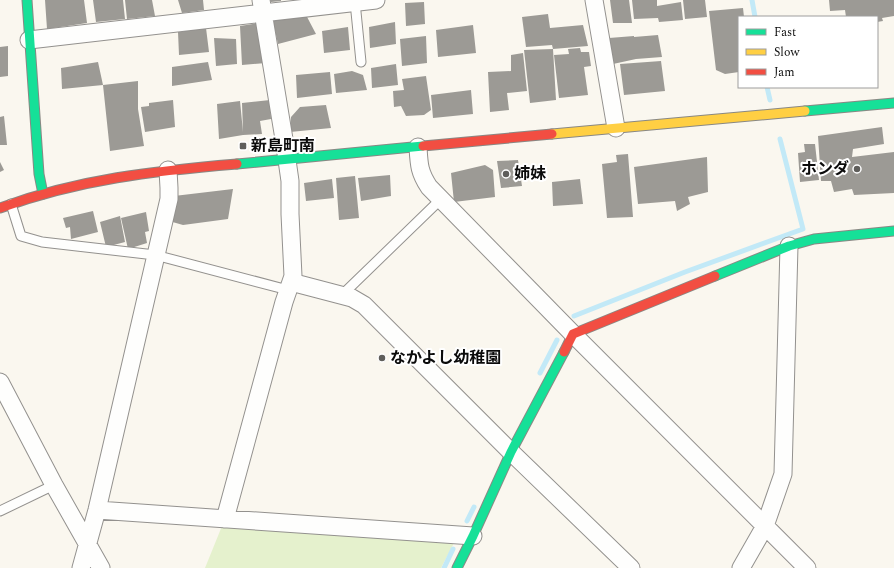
<svg xmlns="http://www.w3.org/2000/svg" width="894" height="568" font-family="Spectral,'Noto Sans JP',serif">
<rect width="100%" height="100%" fill="#faf7ef"/>
<path fill="#e5f1cd" d="M222 526 454 543 441 568H205Z"/>
<g fill="none" stroke-linecap="round" stroke-linejoin="round">
<path stroke="#c2e9f7" stroke-width="5" d="M752 0 755 17
M767 87 770 100
M574 316 685 272 803 229 780 139
M540 373 557 340
M467 521 474 507
M444 568 453 549"/>
</g>
<path fill="#9c9a95" d="M45 0H84L87 23 47 29Z
M93 0H123L125 19 96 22Z
M125 0H152L155 16 127 19Z
M178 0H203L204 10 182 13Z
M270 0H281V1L271 2Z
M610 0H629L632 23H613Z
M632 0H657V6L681 2 683 20 659 22 658 18 634 19Z
M683 0H705L707 17 685 19Z
M829 0H894V16L882 18 883 21 877 22V17H846L845 10 830 11Z
M424 2 425 24 406 26 405 3Z
M743 8 744 17H739V72L725 74 716 70 709 11Z
M548 14 550 28 583 25 588 46 553 49 552 45 526 47 522 17Z
M306 15 316 34 278 44 273 21Z
M395 22 396 44 370 48 369 27Z
M259 23 266 63 242 65 240 26Z
M473 25 476 53 438 57 436 30Z
M348 27 350 50 324 53 322 31Z
M206 28 209 52 179 55 178 32Z
M658 35 662 57 636 59 613 64 609 38 634 36V37Z
M426 36 427 63 402 66 400 39Z
M214 38 236 39 237 64 216 66Z
M8 46V76L0 77V47Z
M580 48 581 52H589L591 66 584 67 588 95 559 98 554 55 569 54 568 49Z
M553 49 556 100 530 103 524 50Z
M523 53 527 91 507 93 509 110 490 112 488 72 511 71V55Z
M661 61 665 91 624 95 620 64Z
M98 62 103 85 62 89 61 68Z
M208 62 212 80 172 86V67Z
M396 64 398 85 372 88 371 68Z
M352 71 363 75 367 90 336 93 334 74Z
M330 72 332 94 297 98 296 75Z
M426 76 431 110 424 115 406 116 401 106 394 107 393 91 404 90 402 79Z
M138 81V109L144 146 110 151 103 85Z
M471 90 473 114 433 118 431 95Z
M173 100 175 127 145 132 141 107 149 106V103Z
M270 100 271 119 260 121 262 134 243 135 219 139 217 104 240 101 243 132 242 103Z
M326 105 331 128 290 132 291 117 300 107Z
M4 116 7 145H0V117Z
M882 127 884 144 853 149 852 157 894 152V193L854 195 852 189 834 192 831 181H821L818 136Z
M804 144H815L819 180 800 182 798 153 805 152Z
M628 154 633 217 607 218 602 164 617 162 616 155Z
M707 157 708 192 688 197 690 204 677 211 675 201 638 204 634 167Z
M518 160 522 186 501 188 497 161Z
M0 162 4 170 0 172Z
M485 165 493 170 495 197 454 202 451 173Z
M390 175 391 196 361 201 358 178Z
M355 176 359 218 339 220 336 178Z
M332 179 334 198 306 201 304 183Z
M580 179 583 204 553 206 552 182Z
M233 189 228 219 183 225 169 221 174 196Z
M93 211 98 232 71 239 70 227 66 228 63 218Z
M146 212 149 231 145 232 147 243 128 249 121 218Z
M120 216 125 242 106 247 100 222Z"/>
<g fill="none" stroke-linecap="round" stroke-linejoin="round">
<defs>
<path id="lane" d="M355 2 361 62
M11 204 21 236 42 242 155 255 288 290
M342 295 441 199
M0 511 54 485"/>
<path id="street" d="M594 0 616 128
M29 40 376 0
M418 147C419 164 419 172 429 187L573 334 807 568
M291 282 352 298 364 305 511 452 631 568
M0 382 54 485 101 568
M97 510 473 536
M225 519 284 302 293 276 290 214V181L284 139 261 0
M81 568 97 510 169 199V188L168 170
M741 568 765 526 783 474 789 246"/>
<path id="fast" d="M27 0 39 174 43 194
M805 111 894 103
M237 164 423 146
M715 276 789 246 814 239 894 231
M457 568 473 536 511 452 564 352"/>
<path id="slow" d="M552 134 805 111"/>
<path id="jam" d="M423 146 552 134
M0 208C79 179 154 171 237 164
M564 352 573 334 715 276"/>
</defs>
<use href="#lane" stroke="#93918e" stroke-width="11"/>
<use href="#street" stroke="#93918e" stroke-width="19"/>
<use href="#fast" stroke="#898884" stroke-width="11"/>
<use href="#slow" stroke="#898884" stroke-width="11"/>
<use href="#jam" stroke="#898884" stroke-width="11"/>
<use href="#lane" stroke="#fefefd" stroke-width="9"/>
<use href="#street" stroke="#fefefd" stroke-width="17"/>
<use href="#fast" stroke="#16e098" stroke-width="9"/>
<use href="#slow" stroke="#ffcf43" stroke-width="9"/>
<use href="#jam" stroke="#f24e42" stroke-width="9"/>
</g>
<g fill="#5f5e5b" stroke="#fff" stroke-width="1.5">
<rect x="239" y="142" width="8" height="8" rx="2"/>
<circle cx="857" cy="169" r="4"/>
<circle cx="506" cy="174" r="4"/>
<circle cx="382" cy="358" r="4"/>
</g>
<g text-anchor="middle" dominant-baseline="central" stroke-width="4" stroke-linejoin="round" paint-order="stroke">
<g font-size="16" font-weight="bold" fill="#0b0b0b" stroke="#fff" text-anchor="start">
<text x="251" y="146">新島町南</text>
<text x="849" y="169" text-anchor="end">ホンダ</text>
<text x="514" y="174">姉妹</text>
<text x="390" y="358">なかよし幼稚園</text>
</g>
</g>
<rect x="738" y="16" width="140" height="72" fill="#ffffff" stroke="#9d9d9d"/>
<rect x="746" y="29" width="20" height="6" fill="#16e098" stroke="#9d9d9d"/>
<text x="774" y="36" font-size="12" fill="#0b0b0b">Fast</text>
<rect x="746" y="49" width="20" height="6" fill="#ffcf43" stroke="#9d9d9d"/>
<text x="774" y="56" font-size="12" fill="#0b0b0b">Slow</text>
<rect x="746" y="69" width="20" height="6" fill="#f24e42" stroke="#9d9d9d"/>
<text x="774" y="76" font-size="12" fill="#0b0b0b">Jam</text>
</svg>
